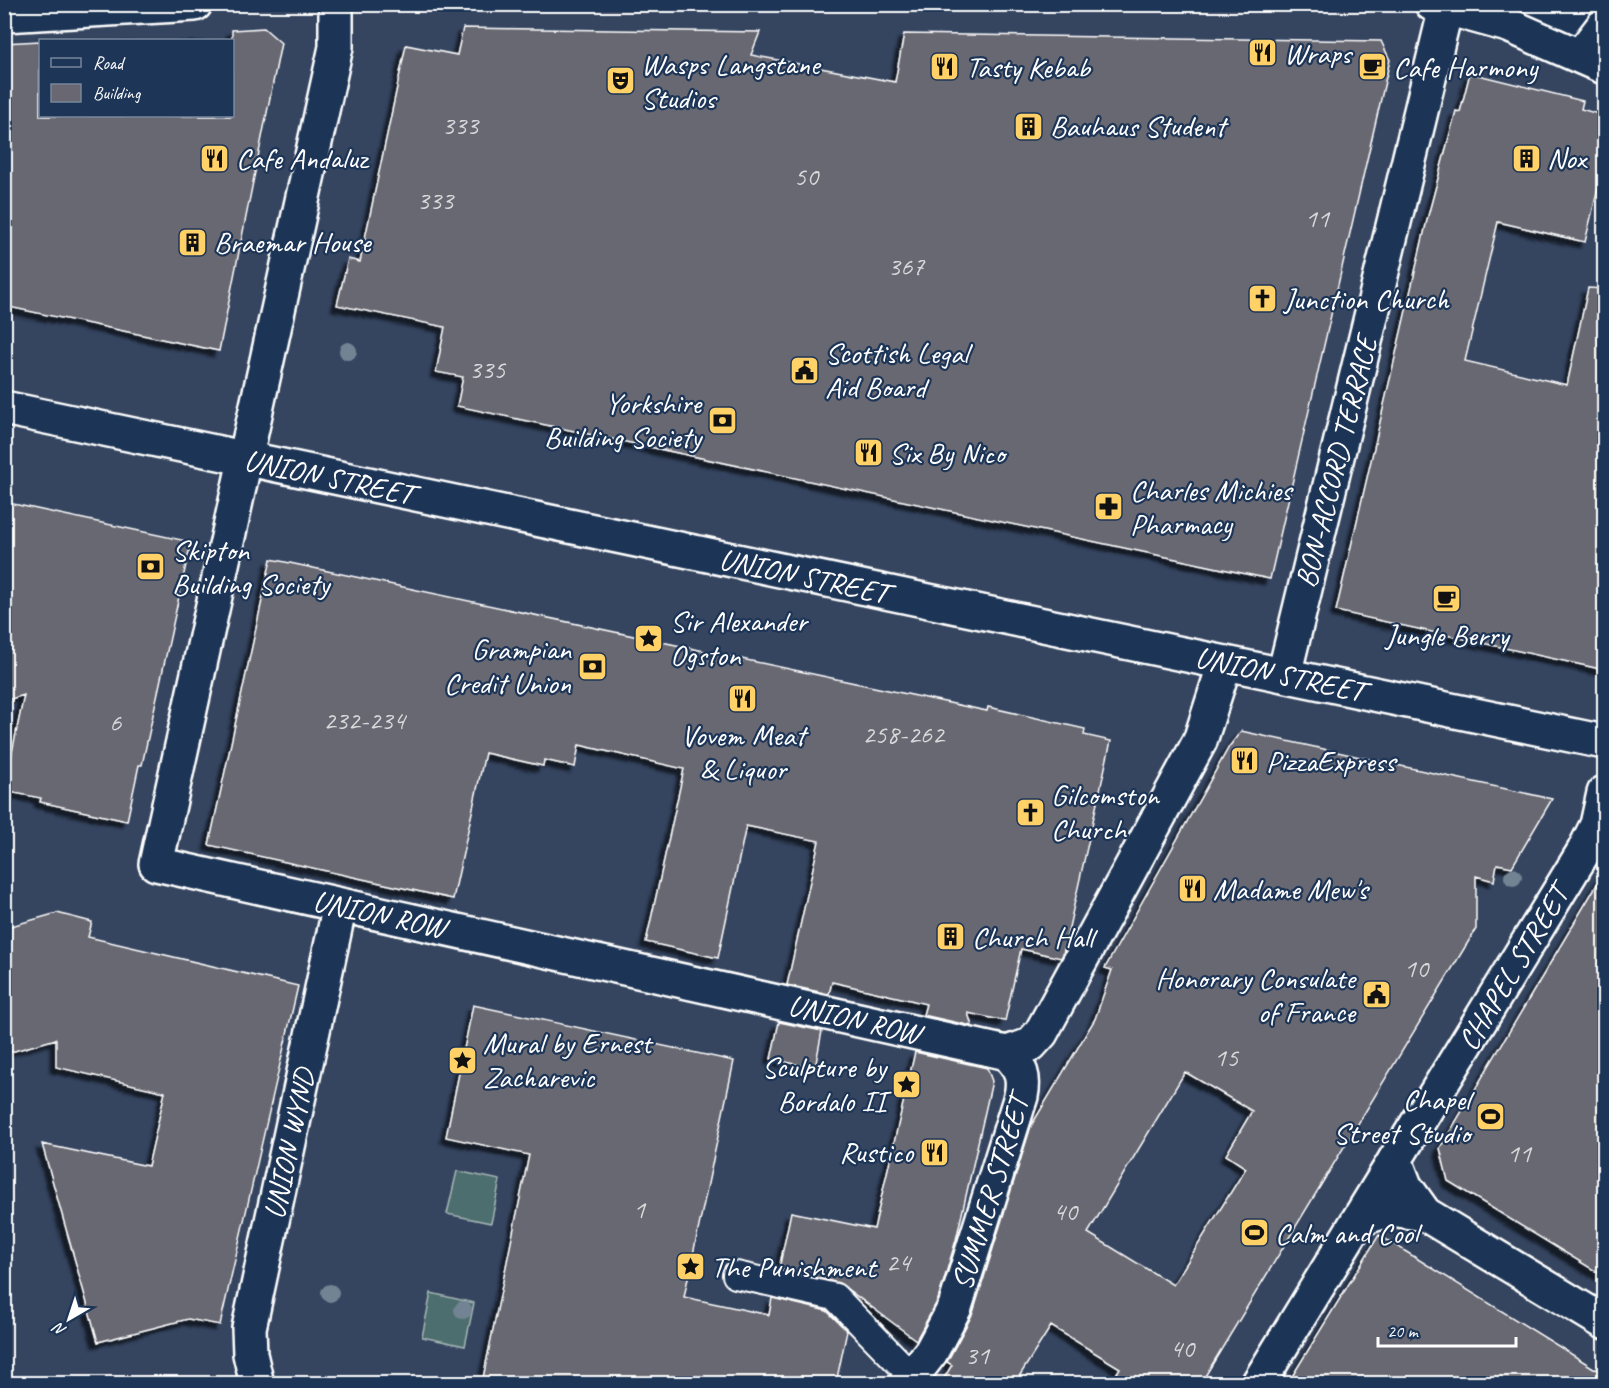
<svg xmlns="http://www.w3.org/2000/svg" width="1609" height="1388" font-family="Caveat,sans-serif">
<defs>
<filter id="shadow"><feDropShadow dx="-5.5" dy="5.5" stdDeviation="1.5" flood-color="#0009"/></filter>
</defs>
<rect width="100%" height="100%" fill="#1d3557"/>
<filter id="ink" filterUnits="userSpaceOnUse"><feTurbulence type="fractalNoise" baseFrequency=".0167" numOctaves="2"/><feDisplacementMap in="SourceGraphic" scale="12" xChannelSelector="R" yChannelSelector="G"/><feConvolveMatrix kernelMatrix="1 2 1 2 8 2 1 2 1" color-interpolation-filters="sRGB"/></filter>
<g filter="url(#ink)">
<path fill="#34445f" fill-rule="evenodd" d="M1447 4 1604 70V1383L5 1384V5ZM40 40H232V116H40Z"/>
<path fill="#4e6e6e" stroke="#a6b6b6" stroke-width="1.5" d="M457 1171 500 1180 491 1223 447 1214Z
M431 1293 474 1303 465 1346 422 1337Z"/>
<path fill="#686772" stroke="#fff" stroke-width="1.5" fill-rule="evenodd" filter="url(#shadow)" d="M264 28 281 43 219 351 4 306V43L40 41V116H232V30Z
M463 28 760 32 751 55 895 82 904 34 1381 41 1390 60 1270 579 457 406 463 377 436 372 445 327 337 305 348 259 360 262 406 45 457 55Z
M1470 73 1583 101 1581 109 1605 116V159L1585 242 1498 222 1465 361 1567 385 1588 288 1605 289V670L1336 611 1428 216 1456 111 1460 112Z
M4 502 191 542 142 765H139L127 821 40 802 41 798 4 791 24 695 4 701Z
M271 559 987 711 988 707 1085 729 1084 735 1111 741 1063 954 1061 958 1021 949 1005 1021 968 1013 972 1026 923 1015 926 1004 910 1000 832 982 829 994 787 985 819 841 746 826 718 958 646 942 684 769 579 745 575 767 544 760 543 766 485 753 453 899 209 845Z
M1241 731 1552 799 1512 867 1497 864 1494 881 1476 876V929L1201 1383H1111L1120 1368 1051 1326 1015 1383H941L952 1365 947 1362 973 1313 1031 1126 1095 1019 1112 970 1105 968 1229 747ZM1185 1072 1252 1111 1226 1155 1246 1168 1173 1285 1088 1233Z
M1605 871V1277L1448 1181 1440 1148Z
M57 913 92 922 88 937 298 986 220 1325 188 1319 98 1342 42 1144 148 1166 165 1092 56 1067V1039L4 1054V928Z
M473 1005 734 1061 684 1297 769 1315 772 1298 827 1311 847 1331 836 1383H482L529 1155 446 1137Z
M779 1022 822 1031 815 1068 771 1059Z
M915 1052 987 1068 992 1081 956 1240 938 1300 916 1340 839 1283 779 1269 791 1212 874 1229Z
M1379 1235 1605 1375V1383H1288Z"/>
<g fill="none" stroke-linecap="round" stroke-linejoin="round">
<defs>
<path id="lane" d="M736 1275 835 1297 913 1377"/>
<path id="street" d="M336 4V47L156 864 1007 1053 1030 1045 1041 1033 1200 741 1225 663
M1432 4 1508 25 1604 67
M4 15 195 4
M1581 55 1604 25
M1284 675 1447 4
M1360 1219 1391 1209 1425 1214
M257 1384 250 1354 249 1328 340 905
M906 1384 931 1352 955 1307 1021 1096C1025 1077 1021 1067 1007 1053
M1258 1384 1395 1160"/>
<path id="secondary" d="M4 408 1604 742
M1604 793 1597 825 1584 851 1395 1160 1405 1186 1425 1214 1604 1322"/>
</defs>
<use href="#lane" stroke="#fff" stroke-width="30"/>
<use href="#street" stroke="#fff" stroke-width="38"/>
<use href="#secondary" stroke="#fff" stroke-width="38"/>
<use href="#lane" stroke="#1d3557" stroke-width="26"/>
<use href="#street" stroke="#1d3557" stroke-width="33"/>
<use href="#secondary" stroke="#1d3557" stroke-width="33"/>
</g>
<g fill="#728494">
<circle cx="348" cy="351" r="9"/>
<circle cx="1513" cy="877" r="9"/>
<circle cx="330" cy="1293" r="9"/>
<circle cx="463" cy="1310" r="9"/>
</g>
</g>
<defs>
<symbol id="restaurant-square" viewBox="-11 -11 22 22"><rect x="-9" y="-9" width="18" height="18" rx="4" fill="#ffd166" stroke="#1d3557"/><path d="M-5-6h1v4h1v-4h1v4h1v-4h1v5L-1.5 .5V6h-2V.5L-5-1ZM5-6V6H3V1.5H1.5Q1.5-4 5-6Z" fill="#111"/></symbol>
<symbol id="cafe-square" viewBox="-11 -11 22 22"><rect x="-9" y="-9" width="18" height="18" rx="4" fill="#ffd166" stroke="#1d3557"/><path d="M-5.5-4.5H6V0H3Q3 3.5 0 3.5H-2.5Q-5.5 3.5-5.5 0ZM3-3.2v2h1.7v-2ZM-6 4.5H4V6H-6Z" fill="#111"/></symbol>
<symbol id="theatre-square" viewBox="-11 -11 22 22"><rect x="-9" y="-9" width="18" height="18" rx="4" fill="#ffd166" stroke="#1d3557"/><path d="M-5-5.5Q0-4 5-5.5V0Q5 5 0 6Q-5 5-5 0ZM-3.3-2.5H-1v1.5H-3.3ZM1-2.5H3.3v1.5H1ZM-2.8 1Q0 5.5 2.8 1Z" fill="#111"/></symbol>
<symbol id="building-square" viewBox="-11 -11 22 22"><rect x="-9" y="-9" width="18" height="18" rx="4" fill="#ffd166" stroke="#1d3557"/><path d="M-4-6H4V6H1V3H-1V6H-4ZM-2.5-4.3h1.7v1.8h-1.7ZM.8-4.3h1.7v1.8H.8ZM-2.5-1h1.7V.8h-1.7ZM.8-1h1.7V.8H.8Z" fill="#111"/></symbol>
<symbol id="church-square" viewBox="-11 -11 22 22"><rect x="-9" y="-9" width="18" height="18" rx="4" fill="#ffd166" stroke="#1d3557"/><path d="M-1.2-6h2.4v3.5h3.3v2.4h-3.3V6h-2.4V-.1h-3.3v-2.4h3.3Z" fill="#111"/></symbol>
<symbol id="civic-square" viewBox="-11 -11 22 22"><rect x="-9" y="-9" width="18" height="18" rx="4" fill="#ffd166" stroke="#1d3557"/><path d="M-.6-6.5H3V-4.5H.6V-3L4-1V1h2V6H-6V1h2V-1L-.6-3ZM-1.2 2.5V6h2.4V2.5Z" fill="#111"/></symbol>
<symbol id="bank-square" viewBox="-11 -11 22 22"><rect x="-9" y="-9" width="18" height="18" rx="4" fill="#ffd166" stroke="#1d3557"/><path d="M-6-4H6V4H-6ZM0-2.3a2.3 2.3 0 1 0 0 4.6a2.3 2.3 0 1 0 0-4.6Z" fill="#111"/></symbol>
<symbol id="pharmacy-square" viewBox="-11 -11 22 22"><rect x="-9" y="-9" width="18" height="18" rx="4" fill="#ffd166" stroke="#1d3557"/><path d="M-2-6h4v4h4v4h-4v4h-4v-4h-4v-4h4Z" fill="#111"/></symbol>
<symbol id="sight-square" viewBox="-11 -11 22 22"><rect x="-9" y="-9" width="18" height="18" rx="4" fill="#ffd166" stroke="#1d3557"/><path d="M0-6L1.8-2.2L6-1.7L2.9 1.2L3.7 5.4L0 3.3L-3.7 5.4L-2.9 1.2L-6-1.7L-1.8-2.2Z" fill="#111"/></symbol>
<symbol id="stadium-square" viewBox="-11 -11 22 22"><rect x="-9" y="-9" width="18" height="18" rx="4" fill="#ffd166" stroke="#1d3557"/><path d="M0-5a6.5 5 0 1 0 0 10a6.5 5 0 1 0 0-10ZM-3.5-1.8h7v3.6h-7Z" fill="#111"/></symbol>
</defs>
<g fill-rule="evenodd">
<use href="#restaurant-square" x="1246" y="36" width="33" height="33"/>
<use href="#restaurant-square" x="928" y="50" width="33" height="33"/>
<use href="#cafe-square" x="1356" y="50" width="33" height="33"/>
<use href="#theatre-square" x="604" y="64" width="33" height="33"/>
<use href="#building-square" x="1012" y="110" width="33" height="33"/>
<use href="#restaurant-square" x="198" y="142" width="33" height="33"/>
<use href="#building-square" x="1510" y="142" width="33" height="33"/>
<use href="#building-square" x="176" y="226" width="33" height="33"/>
<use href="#church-square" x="1246" y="282" width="33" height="33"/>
<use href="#civic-square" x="788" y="354" width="33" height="33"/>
<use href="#bank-square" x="706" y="404" width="33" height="33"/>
<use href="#restaurant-square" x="852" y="436" width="33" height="33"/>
<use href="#pharmacy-square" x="1092" y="490" width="33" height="33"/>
<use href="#bank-square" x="134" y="550" width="33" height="33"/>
<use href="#cafe-square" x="1430" y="582" width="33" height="33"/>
<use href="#sight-square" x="632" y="622" width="33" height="33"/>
<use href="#bank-square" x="576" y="650" width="33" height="33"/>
<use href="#restaurant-square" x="726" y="682" width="33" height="33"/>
<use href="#restaurant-square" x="1228" y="744" width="33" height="33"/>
<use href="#church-square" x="1014" y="796" width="33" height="33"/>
<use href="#restaurant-square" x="1176" y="872" width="33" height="33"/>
<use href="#building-square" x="934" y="920" width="33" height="33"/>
<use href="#civic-square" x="1360" y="978" width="33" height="33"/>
<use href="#sight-square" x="446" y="1044" width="33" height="33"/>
<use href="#sight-square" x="890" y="1068" width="33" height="33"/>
<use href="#stadium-square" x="1474" y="1100" width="33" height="33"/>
<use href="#restaurant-square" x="918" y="1136" width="33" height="33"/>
<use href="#stadium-square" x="1238" y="1216" width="33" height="33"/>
<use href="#sight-square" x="674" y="1250" width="33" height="33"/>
</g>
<g text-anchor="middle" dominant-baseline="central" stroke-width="4.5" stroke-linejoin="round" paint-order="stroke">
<g font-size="27" fill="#d9d9dc">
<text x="460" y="125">333</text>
<text x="806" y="176">50</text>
<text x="435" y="200">333</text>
<text x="1317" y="218">11</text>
<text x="906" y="266">367</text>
<text x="487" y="369">335</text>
<text x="364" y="720">232-234</text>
<text x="115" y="722">6</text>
<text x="903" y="734">258-262</text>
<text x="1416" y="968">10</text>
<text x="1226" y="1057">15</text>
<text x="1519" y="1153">11</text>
<text x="639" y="1209">1</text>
<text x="1065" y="1211">40</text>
<text x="898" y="1262">24</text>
<text x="1182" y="1348">40</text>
<text x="977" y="1355">31</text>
</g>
<g font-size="30" fill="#fff" stroke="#1d3557" text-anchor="start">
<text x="1284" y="53">Wraps</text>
<text x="641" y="64">Wasps Langstane<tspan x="641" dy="34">Studios</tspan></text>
<text x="966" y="67">Tasty Kebab</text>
<text x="1393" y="67">Cafe Harmony</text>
<text x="1050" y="126">Bauhaus Student</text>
<text x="236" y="158">Cafe Andaluz</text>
<text x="1547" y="158">Nox</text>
<text x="214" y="242">Braemar House</text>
<text x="1284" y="299">Junction Church</text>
<text x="825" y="353">Scottish Legal<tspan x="825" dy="34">Aid Board</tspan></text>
<text x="701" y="403" text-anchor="end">Yorkshire<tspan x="701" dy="34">Building Society</tspan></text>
<text x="889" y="453">Six By Nico</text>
<text x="1130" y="490">Charles Michies<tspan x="1130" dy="34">Pharmacy</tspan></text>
<text x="172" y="550">Skipton<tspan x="172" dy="34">Building Society</tspan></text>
<text x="670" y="621">Sir Alexander<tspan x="670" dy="34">Ogston</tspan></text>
<text x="1447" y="635" text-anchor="middle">Jungle Berry</text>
<text x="571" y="649" text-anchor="end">Grampian<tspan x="571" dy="34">Credit Union</tspan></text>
<text x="743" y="735" text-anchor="middle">Vovem Meat<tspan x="743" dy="34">&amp; Liquor</tspan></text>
<text x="1266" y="761">PizzaExpress</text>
<text x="1051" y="795">Gilcomston<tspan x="1051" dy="34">Church</tspan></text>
<text x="1213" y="889">Madame Mew's</text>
<text x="972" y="937">Church Hall</text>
<text x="1355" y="978" text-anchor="end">Honorary Consulate<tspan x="1355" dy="34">of France</tspan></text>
<text x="483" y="1043">Mural by Ernest<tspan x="483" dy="34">Zacharevic</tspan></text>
<text x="886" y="1067" text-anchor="end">Sculpture by<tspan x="886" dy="34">Bordalo II</tspan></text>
<text x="1470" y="1099" text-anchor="end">Chapel<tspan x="1470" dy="34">Street Studio</tspan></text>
<text x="913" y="1152" text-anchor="end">Rustico</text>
<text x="1275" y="1233">Calm and Cool</text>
<text x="711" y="1267">The Punishment</text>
</g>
<g font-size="30" fill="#fff" stroke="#1d3557">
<text transform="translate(1336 462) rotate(-76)">BON-ACCORD TERRACE</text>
<text transform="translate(329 477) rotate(12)">UNION STREET</text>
<text transform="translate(804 576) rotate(12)">UNION STREET</text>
<text transform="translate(1280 674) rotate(12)">UNION STREET</text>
<text transform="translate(379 914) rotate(12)">UNION ROW</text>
<text transform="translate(1513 968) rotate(-59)">CHAPEL STREET</text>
<text transform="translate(854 1019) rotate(13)">UNION ROW</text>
<text transform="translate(289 1144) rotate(-78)">UNION WYND</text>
<text transform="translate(990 1193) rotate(-73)">SUMMER STREET</text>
</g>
</g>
<rect width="1609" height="1388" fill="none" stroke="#1d3557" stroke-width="24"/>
<rect x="12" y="12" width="1585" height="1364" fill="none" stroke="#fff" stroke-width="2" filter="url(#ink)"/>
<rect x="39" y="39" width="195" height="78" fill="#1d3557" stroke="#77869a" stroke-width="1.5"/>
<rect x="51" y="58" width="30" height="9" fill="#1d3557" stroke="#77869a" stroke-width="1.5"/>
<text x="93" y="69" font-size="18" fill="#ffffff">Road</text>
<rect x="51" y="84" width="30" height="18" fill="#686772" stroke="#77869a" stroke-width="1.5"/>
<text x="93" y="99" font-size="18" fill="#ffffff">Building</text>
<g transform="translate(69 1319) rotate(219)" stroke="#1d3557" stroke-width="4.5" paint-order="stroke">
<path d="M0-4.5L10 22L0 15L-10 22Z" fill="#ffffff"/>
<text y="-9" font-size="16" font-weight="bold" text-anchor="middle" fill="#ffffff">N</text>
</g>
<path d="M1378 1337v9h138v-9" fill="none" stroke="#ffffff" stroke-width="3"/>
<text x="1387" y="1337" font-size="18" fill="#ffffff" stroke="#1d3557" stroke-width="4.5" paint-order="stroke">20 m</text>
</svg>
